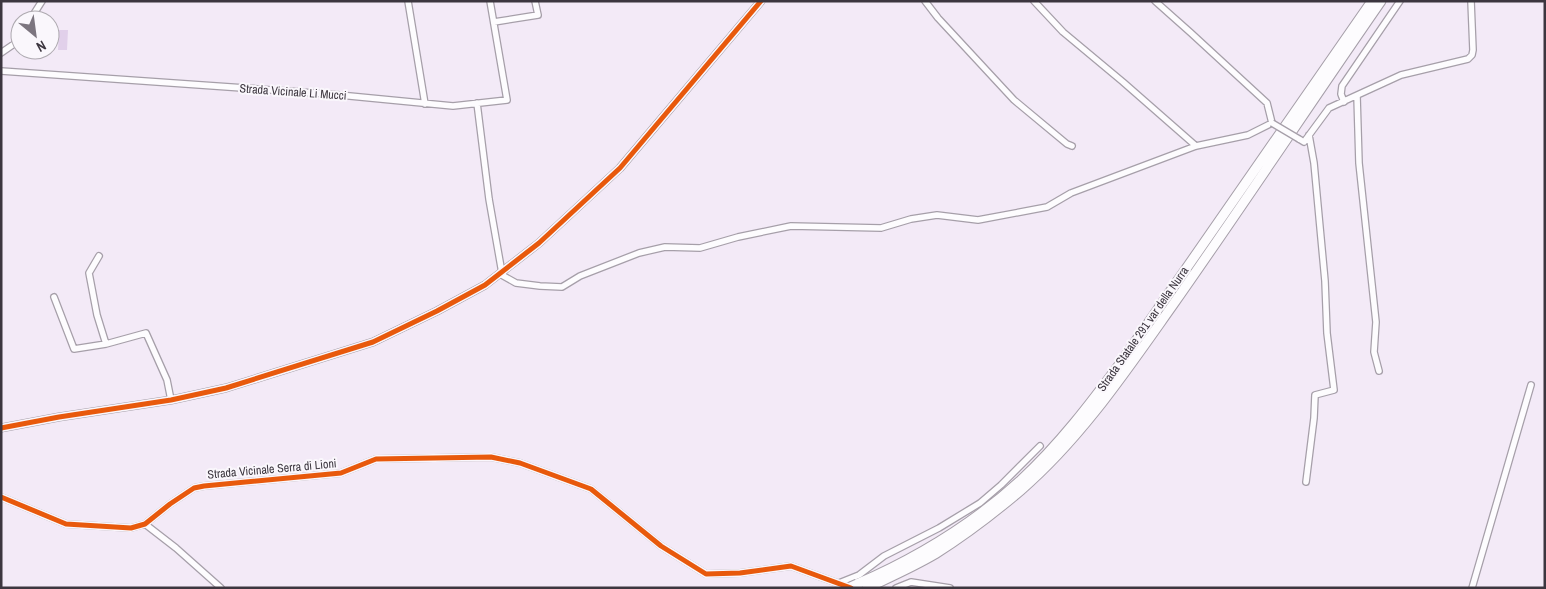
<svg xmlns="http://www.w3.org/2000/svg" width="1546" height="589" font-family="'Archivo Narrow',sans-serif">
<rect width="100%" height="100%" fill="#f3eaf7"/>
<path fill="#e1d0ea" d="M59 30H68L67 50H58Z"/>
<g fill="none" stroke-linecap="round" stroke-linejoin="round">
<defs>
<path id="minor" d="M408 1 425 104
M925 1 938 18 1014 100 1067 144 1072 146
M1034 1 1063 32 1123 82 1196 146
M30 20 42 1
M494 22 538 15 535 1
M1 53 14 44 20 34
M1 71 329 94 453 106 507 100 490 1
M1357 96 1359 163 1376 322 1374 352 1379 371
M1344 102 1341 94 1342 86 1400 1
M477 103 489 199 502 273
M1299 139 1304 142 1329 108 1401 75 1468 59 1472 55 1473 50 1471 1
M99 256 89 273 97 315 106 344
M500 274 516 283 540 286 562 287 580 276 639 253 665 247 700 248 738 237 791 226 881 228 911 219 937 215 978 220 1047 207 1071 193 1196 146 1248 135 1272 123 1267 103 1191 33 1155 1
M54 297 74 349 106 344 146 333 167 380 171 400
M1306 482 1314 418 1315 395 1334 390 1327 333 1325 281 1314 163 1309 135
M1 497 66 524 131 528 145 524 170 504 194 488 204 486 341 473 376 459 491 457 520 463 591 489 661 546 706 574 740 573 791 566 851 588
M145 524 176 548 221 588
M839 583 859 575 884 556 939 528 980 503 1001 485 1040 446
M896 588 911 582 950 588
M1472 588 1531 385"/>
<path id="tertiary" d="M1 428 59 417 171 400 226 388 373 342 437 311 485 285 539 243 620 168 761 1"/>
<path id="trunk" d="M857 584C917 558 973 524 1021 480 1059 445 1091 403 1122 361L1372 1
M867 588C890 577 913 567 935 554 965 535 994 513 1021 490 1081 438 1126 371 1172 306 1243 205 1311 102 1381 1"/>
</defs>
<use href="#minor" stroke="#a69fa9" stroke-width="8"/>
<use href="#tertiary" stroke="#a69fa9" stroke-width="9"/>
<use href="#trunk" stroke="#a69fa9" stroke-width="11"/>
<use href="#minor" stroke="#fdfcfe" stroke-width="5.5"/>
<use href="#tertiary" stroke="#fdfcfe" stroke-width="7"/>
<use href="#trunk" stroke="#fdfcfe" stroke-width="9"/>
<defs>
<path id="minor-bridge" d="M1272 123 1299 139"/>
<path id="trunk-bridge" d="M848 588 857 584"/>
</defs>
<use href="#minor-bridge" stroke="#a69fa9" stroke-width="8" stroke-linecap="butt"/>
<use href="#trunk-bridge" stroke="#a69fa9" stroke-width="11" stroke-linecap="butt"/>
<use href="#minor-bridge" stroke="#fdfcfe" stroke-width="5.5"/>
<use href="#trunk-bridge" stroke="#fdfcfe" stroke-width="9"/>
<defs>
<path id="cycleway" d="M1 428 59 417 171 400 226 388 373 342 437 311 485 285 539 243 620 168 761 1
M1 497 66 524 131 528 145 524 170 504 194 488 204 486 341 473 376 459 491 457 520 463 591 489 661 546 706 574 740 573 791 566 851 588"/>
</defs>
<use href="#cycleway" stroke="#faf7fc" stroke-width="8"/>
<use href="#cycleway" stroke="#e8590c" stroke-width="5"/>
</g>
<g text-anchor="middle" dominant-baseline="central" stroke-width="4" stroke-linejoin="round" paint-order="stroke">
<g font-size="12" fill="#3c363f" stroke="#faf7fc">
<text transform="translate(293 92) rotate(4)">Strada Vicinale Li Mucci</text>
<text transform="translate(1143 329) rotate(-55)">Strada Statale 291 var della Nurra</text>
<text transform="translate(272 469) rotate(-5)">Strada Vicinale Serra di Lioni</text>
</g>
</g>
<rect width="1546" height="589" fill="none" stroke="#3c363f" stroke-width="5"/>
<g transform="translate(35 35) rotate(151)"><circle r="24" fill="#faf7fc" stroke="#aeaab0"/>
<path d="M0-4L9 19L0 12L-9 19Z" fill="#7c757f"/>
<text y="-8" font-size="14" font-weight="bold" text-anchor="middle" fill="#3c363f">N</text>
</g>
</svg>
